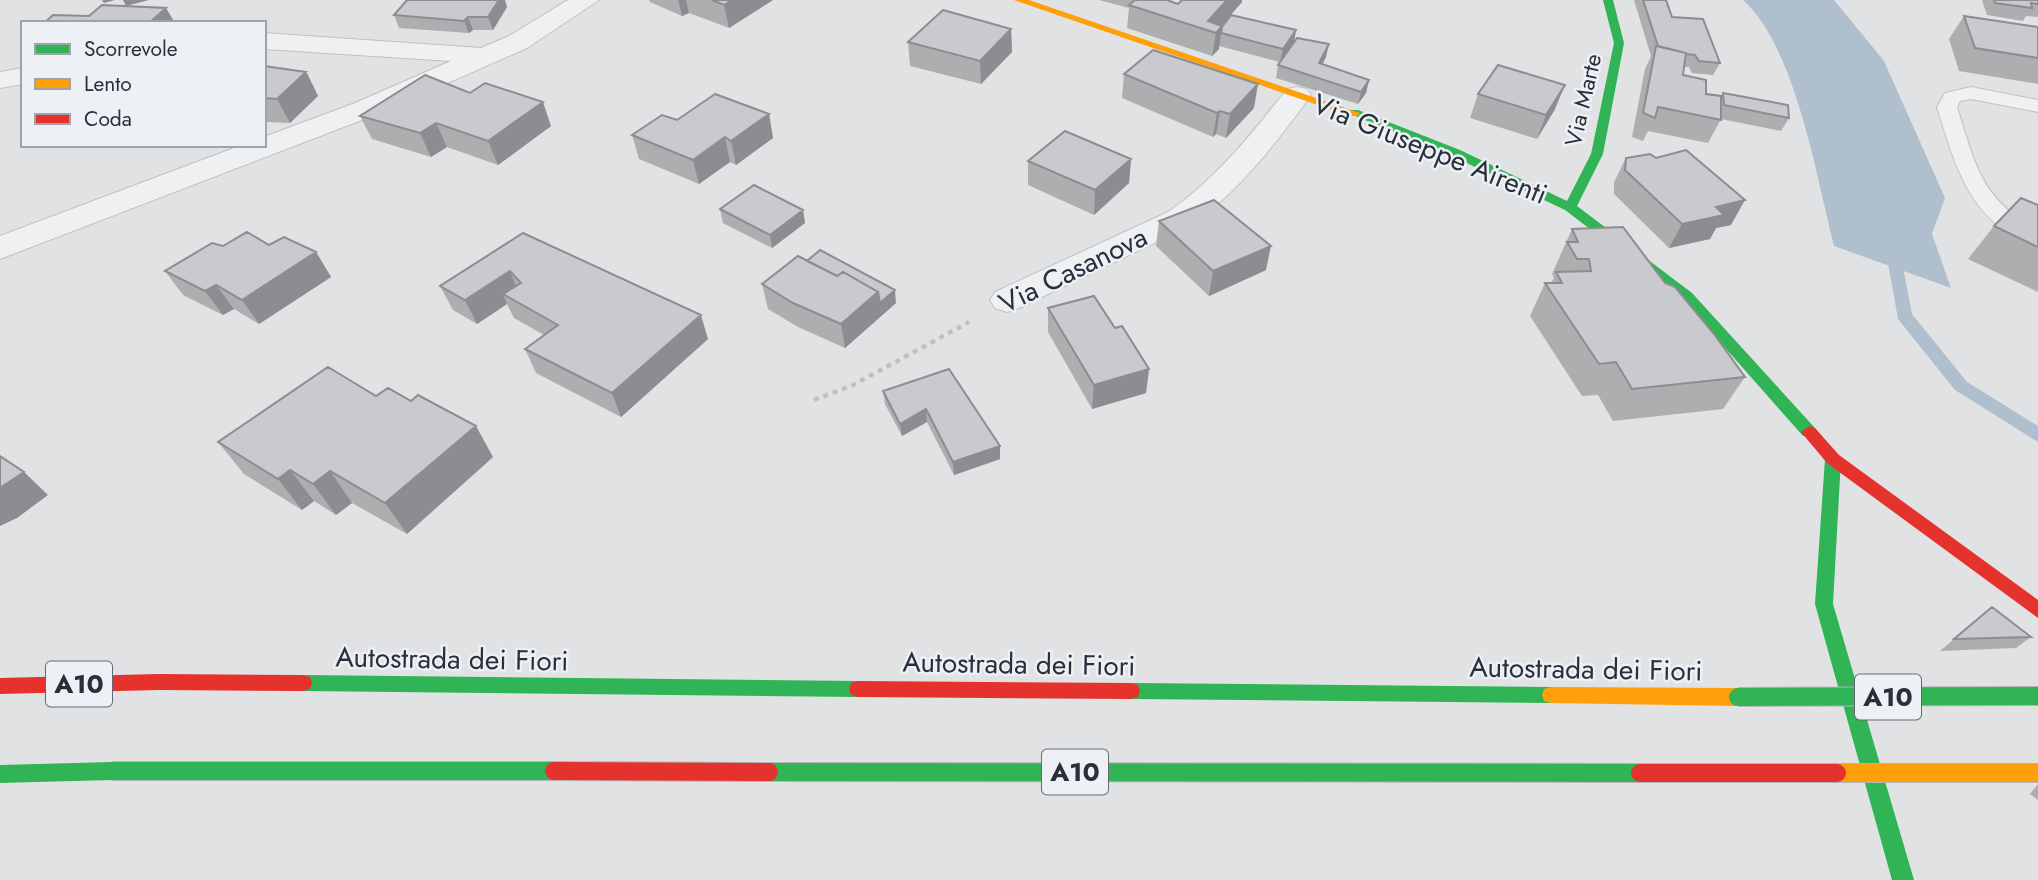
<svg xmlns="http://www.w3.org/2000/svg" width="2038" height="880" font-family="Jost,sans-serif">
<rect width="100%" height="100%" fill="#e0e2e4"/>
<path fill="#b0bfce" d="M1743 0H1834L1884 61 1945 198 1932 234 1951 288 1834 246C1816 176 1796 48 1743 0Z"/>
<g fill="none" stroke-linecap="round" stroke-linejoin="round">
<path fill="#b0bfce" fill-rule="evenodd" d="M1892 241 1899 246 1912 314 1967 382 2038 426V442L1955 390 1898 319 1885 246Z"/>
<defs>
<path id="lane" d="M1971 87 2038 100V112L1971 99 1960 101 1957 107C1975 163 1981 201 2038 229V245C1971 227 1955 165 1937 107L1945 93Z"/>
<path id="street" d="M568 0H599L527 48 375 115 0 259V236L242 145H264V137L355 103 451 61 264 49V33L481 48 509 36Z
M23 68V84L0 88V72Z
M1297 87 1307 89 1311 95 1307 101C1272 148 1238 192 1190 226L1019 308 1007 312 995 308 990 300 995 292 1168 212C1216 179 1251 135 1287 89Z"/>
</defs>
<use href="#lane" stroke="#bec0c2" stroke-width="2"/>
<use href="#street" stroke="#bec0c2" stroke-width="2"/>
<path stroke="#bec1c4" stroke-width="4.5" stroke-dasharray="5 5" stroke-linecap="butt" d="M814 400 853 385 969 322"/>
<use href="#lane" fill="#eff0f1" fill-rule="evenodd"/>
<use href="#street" fill="#eff0f1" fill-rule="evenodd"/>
<path fill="#30b455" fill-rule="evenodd" d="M1603 0H1613L1624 43 1603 154 1577 206 1692 293 1815 428 1817 432 1815 436H1803L1682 299 1565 210 1452 156 1348 113 1350 110H1358L1460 150 1567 201 1591 154 1614 43Z
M1833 453 1839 455 1841 459 1833 604 1914 880H1892L1815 604 1825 459 1827 455Z
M303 675 858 681 865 683 867 689 865 695 858 697 303 691 296 689 294 683 296 677Z
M1131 683 1551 687 1558 689 1560 695 1558 701 1551 703 1131 699 1124 697 1122 691 1124 685Z
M112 762 119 764 122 771 119 778 112 780 0 783V765Z"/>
<path fill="#ff9f0a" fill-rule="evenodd" d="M1014 0H1029L1360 113 1358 116H1350Z
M1551 687 1738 688 1745 691 1747 697 1745 703 1738 706 1551 703 1544 701 1542 695 1544 689Z"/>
<path fill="#e5322d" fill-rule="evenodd" d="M1809 426 1815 428 1839 455 2038 600V618L1827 463 1801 432Z
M158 674 303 675 310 677 312 683 310 689 303 691 158 690 0 694V678Z
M858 681 1131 683 1138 685 1140 691 1138 697 1131 699 858 697 851 695 849 689 851 683Z"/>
<defs>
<path id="fast-bridge" d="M1738 697 2038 696
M112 771H554
M769 772 1640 773"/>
<path id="slow-bridge" d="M1837 773H2038"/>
<path id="jam-bridge" d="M554 771 769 772
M1640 773H1837"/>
</defs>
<use href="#fast-bridge" stroke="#b3b5b9" stroke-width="20" stroke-linecap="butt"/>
<use href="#slow-bridge" stroke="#b3b5b9" stroke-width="20" stroke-linecap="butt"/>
<use href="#jam-bridge" stroke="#b3b5b9" stroke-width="20" stroke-linecap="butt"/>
<use href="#fast-bridge" stroke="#30b455" stroke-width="18"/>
<use href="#slow-bridge" stroke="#ff9f0a" stroke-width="18"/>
<use href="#jam-bridge" stroke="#e5322d" stroke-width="18"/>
</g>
<path fill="#acaeb0" d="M649 0H773L729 28 689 13 682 16 650 2Z
M1099 0H1167L1178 4 1182 0H1242V2L1221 26 1296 30 1294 41 1326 57 1322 65 1369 80 1366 93 1358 104 1276 78 1278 65 1280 62 1219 46V49L1212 56 1127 28 1129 8Z
M1634 0H1666L1672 17 1720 63 1713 75 1692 73 1689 67H1684L1683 75 1706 94 1721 97 1723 93 1789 118 1781 131 1721 119 1708 143 1648 131 1643 141 1632 137 1645 69 1651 56Z
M1982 0H2038V17L2026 16 2023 21 1987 15Z
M507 7 493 30H473L469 33 399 28 394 15Z
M1964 16 2038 27V84L1959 71 1949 39Z
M1011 29 1012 52 981 84 910 66 908 42Z
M264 66 314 86 313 87 318 96 290 123 268 122 264 123Z
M1124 74 1254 108 1226 138 1216 134 1213 137 1122 98Z
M1478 94 1555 109 1537 139 1470 118Z
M769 114 773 138 736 165 730 162 699 184 639 159 632 135 677 120Z
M360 116 551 126 498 165 447 147 431 157 372 139Z
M1626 158 1731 225 1716 228 1710 239 1669 248 1614 194V182Z
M1131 159 1129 183 1094 215 1028 185V161Z
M2038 205V292L1968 259 1994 226Z
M720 209 803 210 805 223 772 248 723 223Z
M1159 221 1266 270 1209 296 1156 246Z
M1572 229 1665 283 1745 377 1723 409 1613 421 1598 395 1582 396 1530 316 1545 283H1551L1554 278 1552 274Z
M523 233 708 339 621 417 536 373 525 349 544 335 514 318 507 304 477 324 453 310 440 286Z
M269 245 316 252 331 277 259 324 234 309 223 315 183 295 165 271 223 246Z
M762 284 896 303 845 348 798 327 768 309Z
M1048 308 1115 328 1149 369 1146 393 1092 409 1048 332Z
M949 369 1000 459 954 475 927 422 902 436 885 404 883 391Z
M218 442 493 457 407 534 352 503 336 515 314 501 302 510 244 474Z
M1992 607 2031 637 2016 648 1940 651Z
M2038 784V800L2030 794Z"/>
<path fill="#8c8d90" d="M102 0H115L104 3Z
M123 0H149L126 6Z
M499 0H505L507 7 493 30 488 17Z
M678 0H686L689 13 682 16Z
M732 0H773L729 28 724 5Z
M1227 0H1242V2L1215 33 1208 21Z
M166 8 175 23H149Z
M468 17 473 30 469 33 464 21Z
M1222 26 1219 49 1212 56 1216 33Z
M1011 29 1012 52 981 84 980 61Z
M1296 30 1294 43 1280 62 1283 49Z
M1329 44 1326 57 1316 76 1319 63Z
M306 72V74L307 73 318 96 290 123 277 99Z
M1369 80 1366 93 1358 104 1361 92Z
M1258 84 1254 108 1226 138 1230 114Z
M1565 85 1555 109 1537 139 1546 115Z
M543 102 551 126 498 165 488 141Z
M1220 111 1216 134 1213 137 1217 113Z
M769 114 773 138 736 165 731 141Z
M436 123 447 147 431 157 420 133Z
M725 137 730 162 699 184 693 160Z
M1131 159 1129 183 1094 215 1095 190Z
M1745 200 1731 225 1716 228 1710 239 1669 248 1682 224 1716 207Z
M803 210 805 223 772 248 770 235Z
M1271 246 1266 270 1209 296 1213 271Z
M316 252 331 277 259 324 242 300Z
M510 271 520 296 503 294 507 304 477 324 465 300Z
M216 285 234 309 223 315 205 291Z
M895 290 896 303 845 348 841 324 878 292Z
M701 315 708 339 621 417 612 393Z
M1149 369 1146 393 1092 409 1094 385Z
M926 409 927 422 902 436 900 424Z
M476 426 493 457 407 534 385 503Z
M1000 446V459L954 475 953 462Z
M290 470 314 501 302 510 278 479Z
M330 471 352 503 336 515 313 484Z
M24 472 48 495 17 518 0 526V488Z"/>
<path fill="#c8cacd" stroke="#8c8d90" stroke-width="2" d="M407 0H499L488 17H468L464 21 394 15Z
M712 0H732L724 5Z
M1135 0H1167L1178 4 1182 0H1227L1208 21 1222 26 1216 33 1129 5Z
M1643 0H1666L1672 17 1703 19 1720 63 1699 61 1695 55 1686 54V53L1658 46Z
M1994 0H2038V4L2031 3 2032 8 1995 3Z
M102 5 166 8 149 23H44L53 15 89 16Z
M943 10 1011 29 980 61 908 42Z
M1231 15 1296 30 1283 49 1221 33 1222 27Z
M1964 16 2038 27V58L1975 48Z
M1297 38 1329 44 1319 63 1369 80 1361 92 1278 65Z
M1656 46 1686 53 1683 75 1706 80V94L1721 96V120L1658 107 1655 118 1643 113Z
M1153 50 1258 84 1230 114 1220 111 1217 113 1124 74Z
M1498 65 1565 85 1546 115 1478 94Z
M264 66 306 72 277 99 264 98Z
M425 75 470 93 485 83 543 102 488 141 436 123 420 133 360 116Z
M1723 93 1788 105 1789 118 1724 105Z
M715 94 769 114 731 141 725 137 693 160 632 135 662 115 677 120Z
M1065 131 1131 159 1095 190 1028 161Z
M1686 150 1745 200 1716 207 1724 215 1682 224 1625 170 1626 158 1650 154 1656 158Z
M754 185 803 210 770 235 720 209Z
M2021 198 2038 205V247L1994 226Z
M1214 200 1271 246 1213 271 1159 221Z
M1623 227 1665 283 1675 287 1714 334 1745 377 1632 389 1616 362 1599 364 1545 283H1562L1556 272 1591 271 1589 259H1577L1567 242H1578L1572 229Z
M247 232 269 245 284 237 316 252 242 300 216 285 205 291 165 271 212 243 223 246Z
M523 233 701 315 612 393 525 349 558 325 503 294 521 283 510 271 465 300 440 286Z
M820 250 895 290 880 303 878 292 843 272 837 276 807 261Z
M798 256 837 276 843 272 878 292 841 324 793 303 762 284Z
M1094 296 1115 328 1122 326 1149 369 1094 385 1048 308Z
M328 367 376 396 388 388 411 401 418 395 476 426 385 503 330 471 313 484 290 470 278 479 218 442Z
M949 369 1000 446 953 462 926 409 900 424 883 391Z
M0 456 24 472 0 488Z
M1992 607 2031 637 1954 639Z"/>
<g text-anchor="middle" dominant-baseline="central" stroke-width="5" stroke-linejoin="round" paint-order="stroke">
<g font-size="23" fill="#29303c" stroke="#edf0f4">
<text transform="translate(1583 100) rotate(-77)">Via Marte</text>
</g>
<g fill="#edf0f4" stroke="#646a73" stroke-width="2">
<rect x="46" y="661.5" width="66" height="45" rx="5"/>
<rect x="1855" y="674.5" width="66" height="45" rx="5"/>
<rect x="1042" y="749.5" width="66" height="45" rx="5"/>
</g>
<g font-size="26" font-weight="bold" fill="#29303c">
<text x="79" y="684">A10</text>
<text x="1888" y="697">A10</text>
<text x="1075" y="772">A10</text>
</g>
<g font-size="28" fill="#29303c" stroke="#edf0f4">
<text transform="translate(1430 149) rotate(22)">Via Giuseppe Airenti</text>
<text transform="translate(1073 270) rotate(-26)">Via Casanova</text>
<text transform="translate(452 659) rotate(1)">Autostrada dei Fiori</text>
<text transform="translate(1019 664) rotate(1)">Autostrada dei Fiori</text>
<text transform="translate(1586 669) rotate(1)">Autostrada dei Fiori</text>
</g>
</g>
<rect x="21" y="21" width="245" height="126" fill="#edf0f4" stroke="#9fa3aa" stroke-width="2"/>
<rect x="35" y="44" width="35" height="10" fill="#30b455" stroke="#9fa3aa" stroke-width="2"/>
<text x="84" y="56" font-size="21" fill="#29303c">Scorrevole</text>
<rect x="35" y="79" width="35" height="10" fill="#ff9f0a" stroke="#9fa3aa" stroke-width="2"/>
<text x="84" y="91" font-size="21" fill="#29303c">Lento</text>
<rect x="35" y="114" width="35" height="10" fill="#e5322d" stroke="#9fa3aa" stroke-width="2"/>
<text x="84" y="126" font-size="21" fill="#29303c">Coda</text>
</svg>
